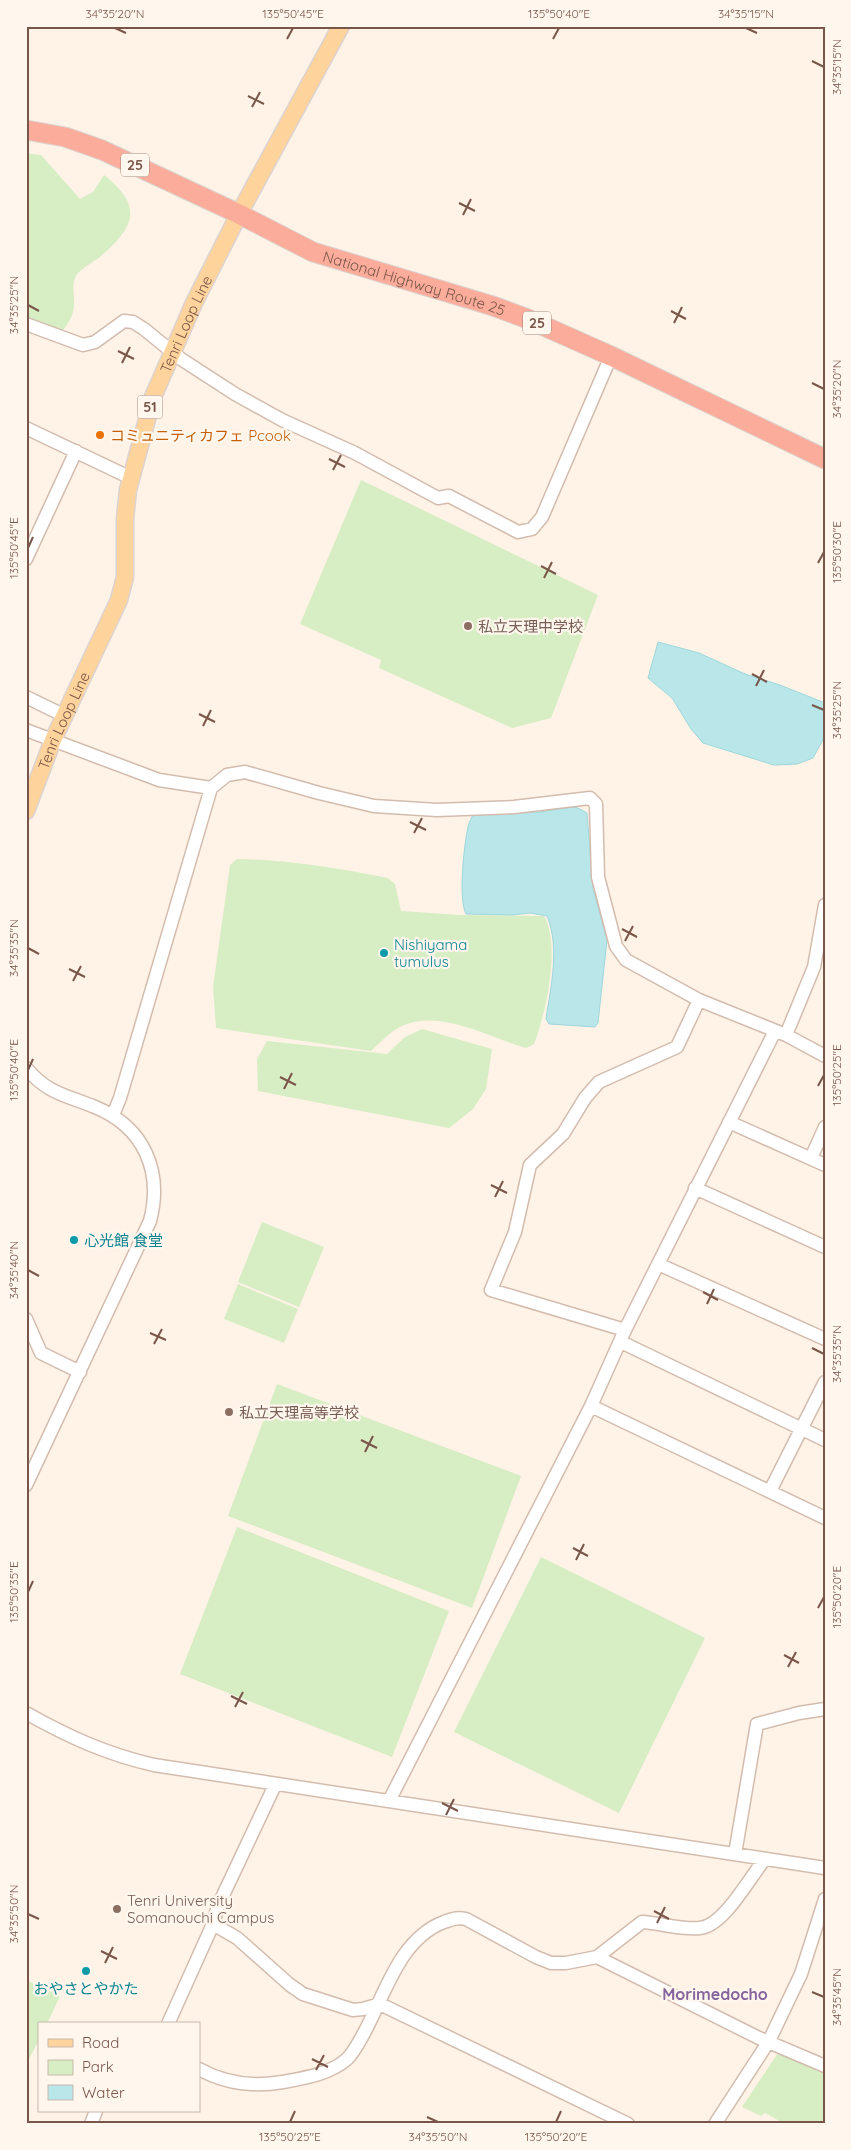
<svg xmlns="http://www.w3.org/2000/svg" width="851" height="2150" font-family="Quicksand,'Noto Sans JP',sans-serif">
<rect width="100%" height="100%" fill="#fef3e6"/>
<path fill="#d7edc3" d="M26 153 41 155 80 199 93 192 104 175C144 207 135 226 100 257 93 262 84 267 78 273 70 283 75 295 74 306 74 314 68 324 63 330L26 317Z
M361 480 598 595 551 718 512 728 379 668 381 660 300 624Z
M237 859C288 860 337 868 388 878L395 884 401 911 460 915 544 916C561 945 546 1013 534 1044L526 1048C488 1037 442 1010 404 1025 391 1030 381 1042 371 1051L216 1028 213 987 230 865Z
M422 1029 492 1049 486 1089 473 1109 449 1128 258 1091 257 1059 267 1041 387 1054 405 1037Z
M262 1222 324 1247 299 1307 238 1282Z
M238 1284 298 1309 284 1343 224 1319Z
M277 1384 521 1476 472 1608 228 1516Z
M237 1527 449 1611 392 1757 180 1674Z
M541 1557 705 1638 619 1813 454 1732Z
M26 1980 60 1996 47 2024H39V2040L26 2065Z
M778 2053 825 2072V2124H785L765 2113 761 2116 742 2107Z"/>
<path fill="#b9e6e9" stroke="#9ed7dc" d="M658 642 699 653 745 674 780 685 825 703V736L813 758 797 764 774 765 703 743 691 729 672 698 648 678Z
M572 807 578 808 587 813 593 889 607 940 598 1023 595 1027 549 1024 546 1019C551 985 560 948 547 916L530 913 512 915 466 914C458 899 464 845 468 827 469 822 472 817 474 813L540 812Z"/>
<g fill="none" stroke-linecap="round" stroke-linejoin="round">
<defs>
<path id="minor" d="M26 324 83 345 95 342 124 321 133 322 144 329 181 359 235 394 282 420 355 453 438 498 449 496 518 532 532 529 542 517 611 356
M26 428 131 478
M26 559 76 451
M26 697 63 715
M26 730 159 780 211 788
M786 1035 814 967 825 905
M26 1068C48 1094 66 1095 95 1107 144 1127 163 1171 150 1221L26 1485
M113 1115 120 1098 211 788 227 775 245 772 319 793 374 806 437 810 514 807 590 798 596 804 598 877 616 946 626 960 699 1000 786 1035 825 1056
M729 1122 825 1165
M811 1158 825 1127
M695 1188 825 1247
M658 1264 825 1339
M26 1319 41 1353 80 1372
M625 1330 491 1290 515 1232 530 1165 563 1134 585 1098 599 1082 677 1047 699 1000
M621 1342 825 1440
M591 1406 825 1518
M770 1491 825 1382
M26 1713C69 1737 106 1754 154 1765L825 1868
M389 1801 591 1406 625 1330 775 1031
M735 1854 757 1724 799 1713 825 1709
M213 1924 237 1938 290 1985 303 1994 353 2010 363 2009 380 2004 628 2124
M597 1957 759 2038 825 2066
M168 2024 213 1924 218 1906 275 1785
M199 2069C226 2084 254 2087 283 2082 305 2078 330 2074 347 2059 354 2052 359 2042 364 2033 385 1995 399 1939 444 1922 453 1919 457 1917 466 1919L536 1957 551 1963H566L597 1957 642 1922C661 1923 680 1930 700 1928 724 1926 749 1878 765 1859
M91 2124 96 2111
M715 2124 769 2041 801 1974 825 1899"/>
<g id="major">
<path id="s1" d="M26 811 53 740 119 600 125 577V519L128 490 153 397 194 303 239 214 341 26"/>
</g>
<g id="highway">
<path id="s2" d="M26 130 65 137 102 150 239 214 313 252 493 306 528 319 611 356 825 459"/>
</g>
</defs>
<use href="#minor" stroke="#d3bcae" stroke-width="15"/>
<use href="#major" stroke="#dcd3d0" stroke-width="19"/>
<use href="#highway" stroke="#dcd3d0" stroke-width="21"/>
<use href="#minor" stroke="#fff" stroke-width="12"/>
<use href="#major" stroke="#ffd39c" stroke-width="16"/>
<use href="#highway" stroke="#fcac9a" stroke-width="19"/>
</g>
<path fill="none" stroke="#795649" stroke-width="2" d="M115 28 126 33M746 28 757 33M287 39 293 28M553 39 559 28M812 61 824 67M248 96 264 104M252 107 260 92M459 203 475 211M463 215 471 199M28 305 39 311M671 311 686 319M674 323 682 307M118 351 134 359M122 363 130 347M812 383 824 389M329 459 345 467M333 470 341 455M28 548 33 537M818 563 824 552M541 566 556 574M544 578 552 562M752 674 767 682M756 686 764 670M812 705 824 710M199 714 215 722M203 726 211 710M410 822 426 830M414 833 422 818M622 929 637 937M625 941 633 926M28 948 39 954M69 969 85 977M73 981 81 966M28 1070 33 1059M280 1077 296 1085M818 1086 824 1075M284 1089 292 1073M491 1185 507 1193M495 1197 503 1181M28 1270 39 1276M703 1292 718 1300M707 1304 714 1289M150 1333 166 1340M154 1344 162 1329M812 1348 824 1354M361 1440 377 1448M365 1452 373 1436M573 1548 588 1556M576 1560 584 1544M28 1592 33 1581M818 1608 824 1597M784 1655 799 1663M788 1667 796 1652M231 1696 247 1704M235 1707 243 1692M442 1803 458 1811M446 1815 454 1799M654 1911 669 1919M28 1914 39 1919M657 1923 665 1907M101 1951 117 1959M105 1963 113 1947M812 1992 824 1997M312 2059 328 2067M316 2070 324 2055M427 2117 438 2122M290 2122 295 2111M556 2122 561 2111"/>
<circle fill="#e8710a" stroke="#fff7ee" stroke-width="2" cx="100" cy="435" r="5"/>
<g fill="#8d6e63" stroke="#fff7ee" stroke-width="2">
<circle cx="468" cy="626" r="5"/>
<circle cx="229" cy="1412" r="5"/>
<circle cx="117" cy="1909" r="5"/>
</g>
<g fill="#0f9aa8" stroke="#fff7ee" stroke-width="2">
<circle cx="384" cy="953" r="5"/>
<circle cx="74" cy="1240" r="5"/>
<circle cx="86" cy="1971" r="5"/>
</g>
<g text-anchor="middle" dominant-baseline="central" stroke-width="4.5" stroke-linejoin="round" paint-order="stroke">
<g fill="#fff7ee" stroke="#a1867a" stroke-width="1">
<rect x="121" y="153.5" width="28" height="23" rx="4"/>
<rect x="523" y="311.5" width="28" height="23" rx="4"/>
<rect x="137.5" y="395.5" width="25" height="23" rx="4"/>
</g>
<g font-size="14" font-weight="bold" fill="#795649">
<text x="135" y="165">25</text>
<text x="537" y="323">25</text>
<text x="150" y="407">51</text>
</g>
<g font-size="15" fill="#795649" stroke="#fff7ee">
<text stroke="none"><textPath href="#s2" startOffset="419">National Highway Route 25</textPath></text>
<text stroke="none"><textPath href="#s1" startOffset="518">Tenri Loop Line</textPath></text>
<text stroke="none"><textPath href="#s1" startOffset="98">Tenri Loop Line</textPath></text>
</g>
<g font-size="15" fill="#c56008" stroke="#fff7ee" text-anchor="start">
<text x="110" y="435">コミュニティカフェ Pcook</text>
</g>
<g font-size="15" fill="#785e54" stroke="#fff7ee" text-anchor="start">
<text x="478" y="626">私立天理中学校</text>
<text x="239" y="1412">私立天理高等学校</text>
<text x="127" y="1900">Tenri University<tspan x="127" dy="17">Somanouchi Campus</tspan></text>
</g>
<g font-size="15" fill="#0d838f" stroke="#fff7ee" text-anchor="start">
<text x="394" y="944">Nishiyama<tspan x="394" dy="17">tumulus</tspan></text>
<text x="84" y="1240">心光館 食堂</text>
<text x="86" y="1988" text-anchor="middle">おやさとやかた</text>
</g>
<g font-size="16" font-weight="bold" fill="#86649d" stroke="#fff7ee">
<text x="715" y="1994">Morimedocho</text>
</g>
</g>
<rect width="851" height="2150" fill="none" stroke="#fff7ee" stroke-width="55"/>
<rect x="38" y="2022" width="162" height="90" fill="#fff7ee" stroke="#c9b7ac"/>
<rect x="48" y="2039" width="25" height="8" fill="#ffd39c" stroke="#c9b7ac"/>
<text x="82" y="2048" font-size="15" fill="#795649">Road</text>
<rect x="48" y="2060" width="25" height="15" fill="#d7edc3" stroke="#c9b7ac"/>
<text x="82" y="2072" font-size="15" fill="#795649">Park</text>
<rect x="48" y="2085" width="25" height="15" fill="#b9e6e9" stroke="#c9b7ac"/>
<text x="82" y="2098" font-size="15" fill="#795649">Water</text>
<rect x="28" y="28" width="796" height="2094" fill="none" stroke="#795649" stroke-width="2"/>
<g font-size="12" text-anchor="middle" fill="#795649">
<text x="115" y="18">34°35'20"N</text>
<text x="293" y="18">135°50'45"E</text>
<text x="559" y="18">135°50'40"E</text>
<text x="746" y="18">34°35'15"N</text>
<text transform="translate(837 67) rotate(-90)" y="4">34°35'15"N</text>
<text transform="translate(14 305) rotate(-90)" y="4">34°35'25"N</text>
<text transform="translate(837 389) rotate(-90)" y="4">34°35'20"N</text>
<text transform="translate(14 548) rotate(-90)" y="4">135°50'45"E</text>
<text transform="translate(837 552) rotate(-90)" y="4">135°50'30"E</text>
<text transform="translate(837 710) rotate(-90)" y="4">34°35'25"N</text>
<text transform="translate(14 948) rotate(-90)" y="4">34°35'35"N</text>
<text transform="translate(14 1070) rotate(-90)" y="4">135°50'40"E</text>
<text transform="translate(837 1075) rotate(-90)" y="4">135°50'25"E</text>
<text transform="translate(14 1270) rotate(-90)" y="4">34°35'40"N</text>
<text transform="translate(837 1354) rotate(-90)" y="4">34°35'35"N</text>
<text transform="translate(14 1592) rotate(-90)" y="4">135°50'35"E</text>
<text transform="translate(837 1597) rotate(-90)" y="4">135°50'20"E</text>
<text transform="translate(14 1914) rotate(-90)" y="4">34°35'50"N</text>
<text transform="translate(837 1997) rotate(-90)" y="4">34°35'45"N</text>
<text x="290" y="2141">135°50'25"E</text>
<text x="438" y="2141">34°35'50"N</text>
<text x="556" y="2141">135°50'20"E</text>
</g>
</svg>
